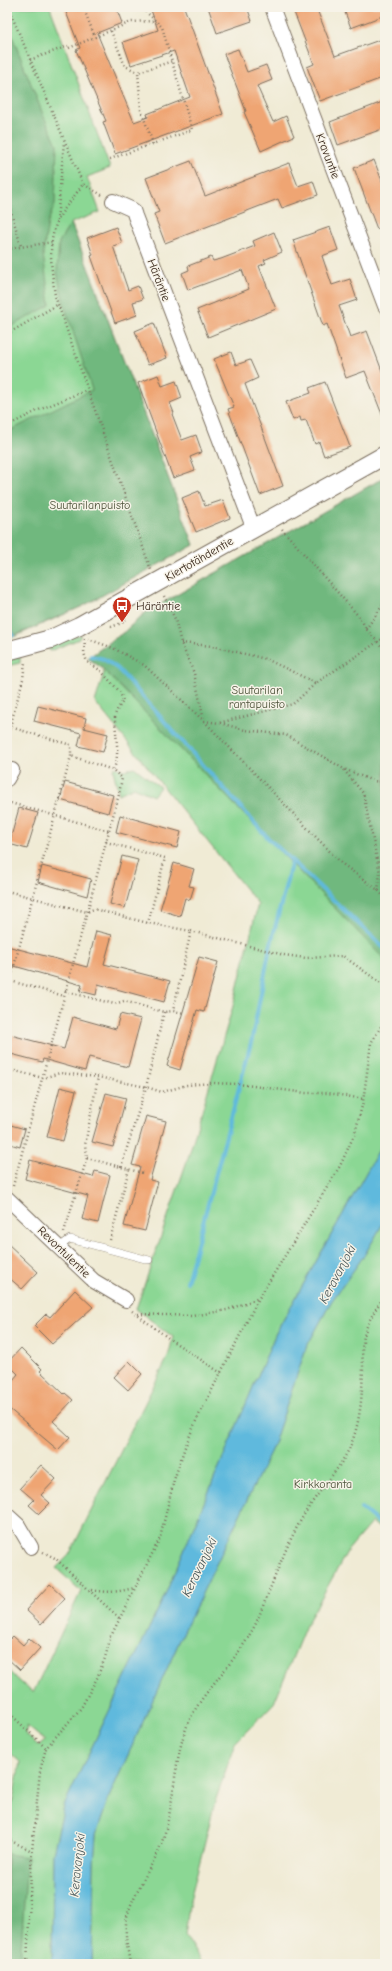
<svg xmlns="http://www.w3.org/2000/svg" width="392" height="1971" font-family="'Comic Neue',sans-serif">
<rect width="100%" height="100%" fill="#f7f3e8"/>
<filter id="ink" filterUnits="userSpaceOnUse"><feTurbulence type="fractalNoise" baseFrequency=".025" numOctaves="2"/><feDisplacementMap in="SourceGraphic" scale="8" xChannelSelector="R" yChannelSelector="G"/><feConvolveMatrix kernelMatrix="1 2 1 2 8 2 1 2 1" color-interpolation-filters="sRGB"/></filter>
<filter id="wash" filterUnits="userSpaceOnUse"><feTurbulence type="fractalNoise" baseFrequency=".012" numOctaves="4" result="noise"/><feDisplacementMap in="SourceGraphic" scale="16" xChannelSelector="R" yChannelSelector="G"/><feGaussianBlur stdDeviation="0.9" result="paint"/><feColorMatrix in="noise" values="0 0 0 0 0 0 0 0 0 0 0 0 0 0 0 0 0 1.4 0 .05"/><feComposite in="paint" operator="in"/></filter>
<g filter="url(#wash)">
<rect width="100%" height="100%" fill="#f0ebd5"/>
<path fill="#8bd794" stroke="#638059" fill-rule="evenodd" d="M7 7H50L110 168 87 177 100 212 71 223 194 545 83 606 7 640Z
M385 477V1139L276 1333 165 1595 65 1803 53 1853 52 1964H7V1831L20 1762 7 1750V1670L33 1693 81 1591 56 1568 69 1555 168 1357 173 1337 136 1309 188 1158 233 1006 258 904 95 702 104 673 103 668 88 658 124 632 145 613ZM27 1726 45 1741 39 1746 25 1734Z
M81 634 79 639 50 651 48 646Z
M20 656V663L7 666V658Z
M114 767 125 770 134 767 160 787 153 796 134 787 119 794 113 770Z
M385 1220V1506L376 1517 385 1524V1533L372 1522 348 1550 306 1625 274 1703 235 1743 215 1802 190 1900 185 1935 202 1964H92L94 1862 96 1835 109 1797 184 1631 273 1446 306 1348 331 1302 365 1254Z"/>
<path fill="#70b87e" stroke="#56714e" d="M7 23 44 117 57 144 55 204 48 222 43 254 50 305 7 329Z
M71 223 194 545 83 606 16 635 7 623V432L92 390 64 304 57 272 59 242Z
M385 477V960L103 669 88 658 124 632 145 613Z
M7 1854 27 1857 20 1964H7Z"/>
<path fill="#5fb9dd" stroke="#4d727e" d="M385 1139V1220L365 1254 331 1302 306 1348 273 1446 184 1631 109 1797 96 1835 94 1862 92 1964H52L53 1853 65 1803 165 1595 276 1333Z"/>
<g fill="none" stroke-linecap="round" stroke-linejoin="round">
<path stroke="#5fb9dd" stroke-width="4" d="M7 628 13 635
M91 656 104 659 118 669 267 837 385 949
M187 1282 252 1039 269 952 291 864
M361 1508 385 1528"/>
</g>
<g id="blocks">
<path fill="#efa573" d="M64 7H116L122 23 97 33 134 122 148 117 147 114 190 97 174 51 131 65 123 42 158 30 150 7H184L223 114 115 154 103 122 106 121 76 50 80 48Z
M208 7H247L252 21 217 33Z
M292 7H316L335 56 385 38V77L320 101 307 67 314 64Z
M343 7H385V15L351 28Z
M238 49 247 72 266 65 272 80 257 86 273 122 286 116 294 136 261 151 244 112 246 111 224 54Z
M385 101V128L338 145 330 122Z
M374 160 385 189V225L377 229 354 168Z
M191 161 205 196 289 163 298 186 313 181 318 195 282 208 278 199 165 243 154 214 159 212 146 178Z
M116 227 122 243 113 246 128 290 138 286 143 299 133 302 137 315 115 323 91 256 93 255 87 238Z
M330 227 338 250 322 256 332 285 350 279 357 300 339 306 350 337 367 331 385 379V422L365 371 346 378 327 324 323 326 293 240Z
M274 232 282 252 264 260 266 263 259 266 276 309 208 337 197 310 249 289 242 270 188 290 182 273 189 270 188 266 211 257 213 261 221 259 255 246 253 241Z
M154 323 167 358 148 365 135 331Z
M231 352 236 365 250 360 258 378 245 384 283 486 260 495 228 409 234 407 214 359Z
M158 375 162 386 176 381 182 398 170 403 174 413 172 414 182 440 196 435 202 452 190 457 195 470 173 478 138 383Z
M325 382 350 447 324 456 319 442 315 444 306 420 301 421 300 417 293 420 286 402 311 393 309 388Z
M199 491 205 506 223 500 230 518 196 532 182 498Z
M38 706 86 718 84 728 108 734 103 752 78 746 81 733 34 721Z
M65 782 113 795 108 813 60 800Z
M19 808 38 813 27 849 9 844Z
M120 815 181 832 177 848 116 832Z
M122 856 138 860 125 908 110 904Z
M174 863 194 869 189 886 194 887 190 900 185 898 180 916 160 910Z
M42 866 91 879 87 896 38 882Z
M96 931 112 935 104 964 170 981 164 1002 98 984 96 995 80 991 82 985 7 964V946L87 967Z
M199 957 218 962 204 1012 197 1010 180 1070 167 1066Z
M120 1014 141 1019 128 1067 89 1057 85 1071 43 1059 42 1062 7 1053V1034L64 1049 73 1017 116 1029Z
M60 1087 76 1091 63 1141 47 1137Z
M106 1093 126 1098 113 1147 92 1142Z
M146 1116 166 1121 150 1180 158 1182 145 1231 124 1226 140 1167 132 1165Z
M7 1124 25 1129 20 1147 7 1143Z
M30 1160 93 1177 95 1171 110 1175 98 1223 82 1219 88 1196 25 1179Z
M7 1243 38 1272 22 1289 7 1276Z
M75 1290 93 1307 52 1344 34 1326 46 1314 50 1317Z
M21 1348 42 1369 40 1371 64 1394 65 1393 73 1400 53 1421 70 1437 58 1450 7 1407V1387L18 1374 7 1363Z
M129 1361 142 1374 128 1390 114 1377Z
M41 1465 56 1479 41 1495 50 1503 39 1514 29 1505 34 1500 20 1488Z
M50 1584 65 1598 41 1624 26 1610Z
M13 1636 23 1645 29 1638 40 1648 20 1670 7 1658V1642Z"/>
</g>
</g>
<g filter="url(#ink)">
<use href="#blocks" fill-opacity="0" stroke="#7a6e5e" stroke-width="1"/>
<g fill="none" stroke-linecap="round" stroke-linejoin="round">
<defs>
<path id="service" d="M59 1247 70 1239 149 1260"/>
<path id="minor" d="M272 7 385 306
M113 201 133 210 135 216 253 527
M7 779 12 770
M7 1198 94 1281 126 1300
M7 1515 18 1525 31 1547"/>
<path id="tertiary" d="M7 651 51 639 79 626 385 455"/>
</defs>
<use href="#service" stroke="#7a6e5e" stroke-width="8"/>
<use href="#minor" stroke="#7a6e5e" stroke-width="16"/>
<use href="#tertiary" stroke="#7a6e5e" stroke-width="20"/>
<path stroke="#7a6e5e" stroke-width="2.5" stroke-dasharray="1 3" stroke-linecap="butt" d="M8 7 83 184
M83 7 95 37
M111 31 125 66 138 72
M69 48 131 22 154 21
M30 60 68 46
M153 144 141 110 138 72 173 61
M110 159 192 130 162 27 141 7
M102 195 83 184C76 195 61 211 57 222 47 245 52 272 55 296L151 570
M7 198 21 246
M57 221 64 142
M7 249 53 242
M7 334 57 305
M7 426 41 409 87 390
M282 529 361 619 366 629 385 650
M164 596 175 619 181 643 194 673 204 721 341 863 378 890 385 898
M111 627 122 623 127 618
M366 629 385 602
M85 639 84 653 87 662 100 670 120 692 123 701C120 706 115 711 115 718 115 733 121 756 113 770
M88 639 113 648 144 665 204 721 219 723 293 704 316 683 385 637
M181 643 212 646 266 659 316 683
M220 723 245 730 286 735 344 769 373 781 385 782
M7 738 23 679 25 662
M344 770 363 793 380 873 378 890
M7 802 109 831
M106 842 165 858 148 923
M7 891 87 912 94 909 148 923 191 931 173 1011
M191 931 284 955 306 958 343 956 385 986
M7 980 64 996
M65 991 114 1004 124 1001 164 1012 173 1011 185 1013
M7 992 71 756V745L10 727
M7 1069 43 1078 60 1073 98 1077 146 1087 162 1092 187 1085 212 1083 238 1084 306 1093H328L364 1099
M87 1158 143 1173
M121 1167 146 1087 164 1012
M13 1186 119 794 122 778 113 770 71 756
M64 1232 87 1158 85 1145 98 1077
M110 1240 129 1169
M132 1311 171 1340 221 1373
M138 1314 192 1316 227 1310 259 1298
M43 1552 55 1558 119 1618
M92 1590C107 1593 119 1592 134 1588
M7 1711 46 1748
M7 1839 32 1851
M27 1964 32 1851 40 1771 46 1748 81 1708 97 1678 105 1658 111 1636 160 1538 174 1480 185 1447 196 1421 259 1298 340 1166 355 1133 363 1102 371 1043 385 1020
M130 1964C128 1951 125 1937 126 1924 127 1902 152 1868 160 1847 177 1805 171 1756 192 1715 208 1686 234 1663 250 1634 258 1622 262 1607 268 1594 278 1569 287 1544 301 1520 315 1494 337 1474 350 1447 361 1421 362 1395 363 1367 363 1359 361 1350 363 1342 365 1325 375 1309 385 1296"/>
<use href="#service" stroke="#fff" stroke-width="7"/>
<use href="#minor" stroke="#fff" stroke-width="14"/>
<use href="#tertiary" stroke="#fff" stroke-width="18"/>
</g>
</g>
<defs>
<symbol id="bus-pin" viewBox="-11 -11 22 30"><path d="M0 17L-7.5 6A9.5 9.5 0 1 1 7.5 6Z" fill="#c8321e" stroke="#f7f3e8"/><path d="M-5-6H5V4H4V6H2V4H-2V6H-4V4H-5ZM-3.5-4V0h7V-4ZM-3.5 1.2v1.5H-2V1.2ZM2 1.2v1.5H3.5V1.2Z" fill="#fff"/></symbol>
</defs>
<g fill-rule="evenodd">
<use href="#bus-pin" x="111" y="595" width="22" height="30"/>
</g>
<g text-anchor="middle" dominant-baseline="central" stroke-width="3" stroke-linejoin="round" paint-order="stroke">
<g font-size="12" fill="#3b2a1e" stroke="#f7f3e8">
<text transform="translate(328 156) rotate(69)">Kravuntie</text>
<text transform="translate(159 280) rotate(69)">Häräntie</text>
<text transform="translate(199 559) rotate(-30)">Kiertotähdentie</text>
<text transform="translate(64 1252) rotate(44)">Revontulentie</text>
</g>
<g font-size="12" fill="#4f553c" stroke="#f7f3e8">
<text x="90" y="505">Suutarilanpuisto</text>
<text x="257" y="690">Suutarilan<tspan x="257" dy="14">rantapuisto</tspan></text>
<text x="323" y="1484">Kirkkoranta</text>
</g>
<g font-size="12" fill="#3b2a1e" stroke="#f7f3e8" text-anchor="start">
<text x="136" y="606">Häräntie</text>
</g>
<g font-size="13" font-style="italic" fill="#465557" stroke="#f7f3e8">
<text transform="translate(337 1274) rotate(-62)">Keravanjoki</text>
<text transform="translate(199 1567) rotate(-64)">Keravanjoki</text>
<text transform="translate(77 1865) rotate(-84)">Keravanjoki</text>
</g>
</g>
<rect width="392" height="1971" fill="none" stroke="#f7f3e8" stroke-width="24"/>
</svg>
